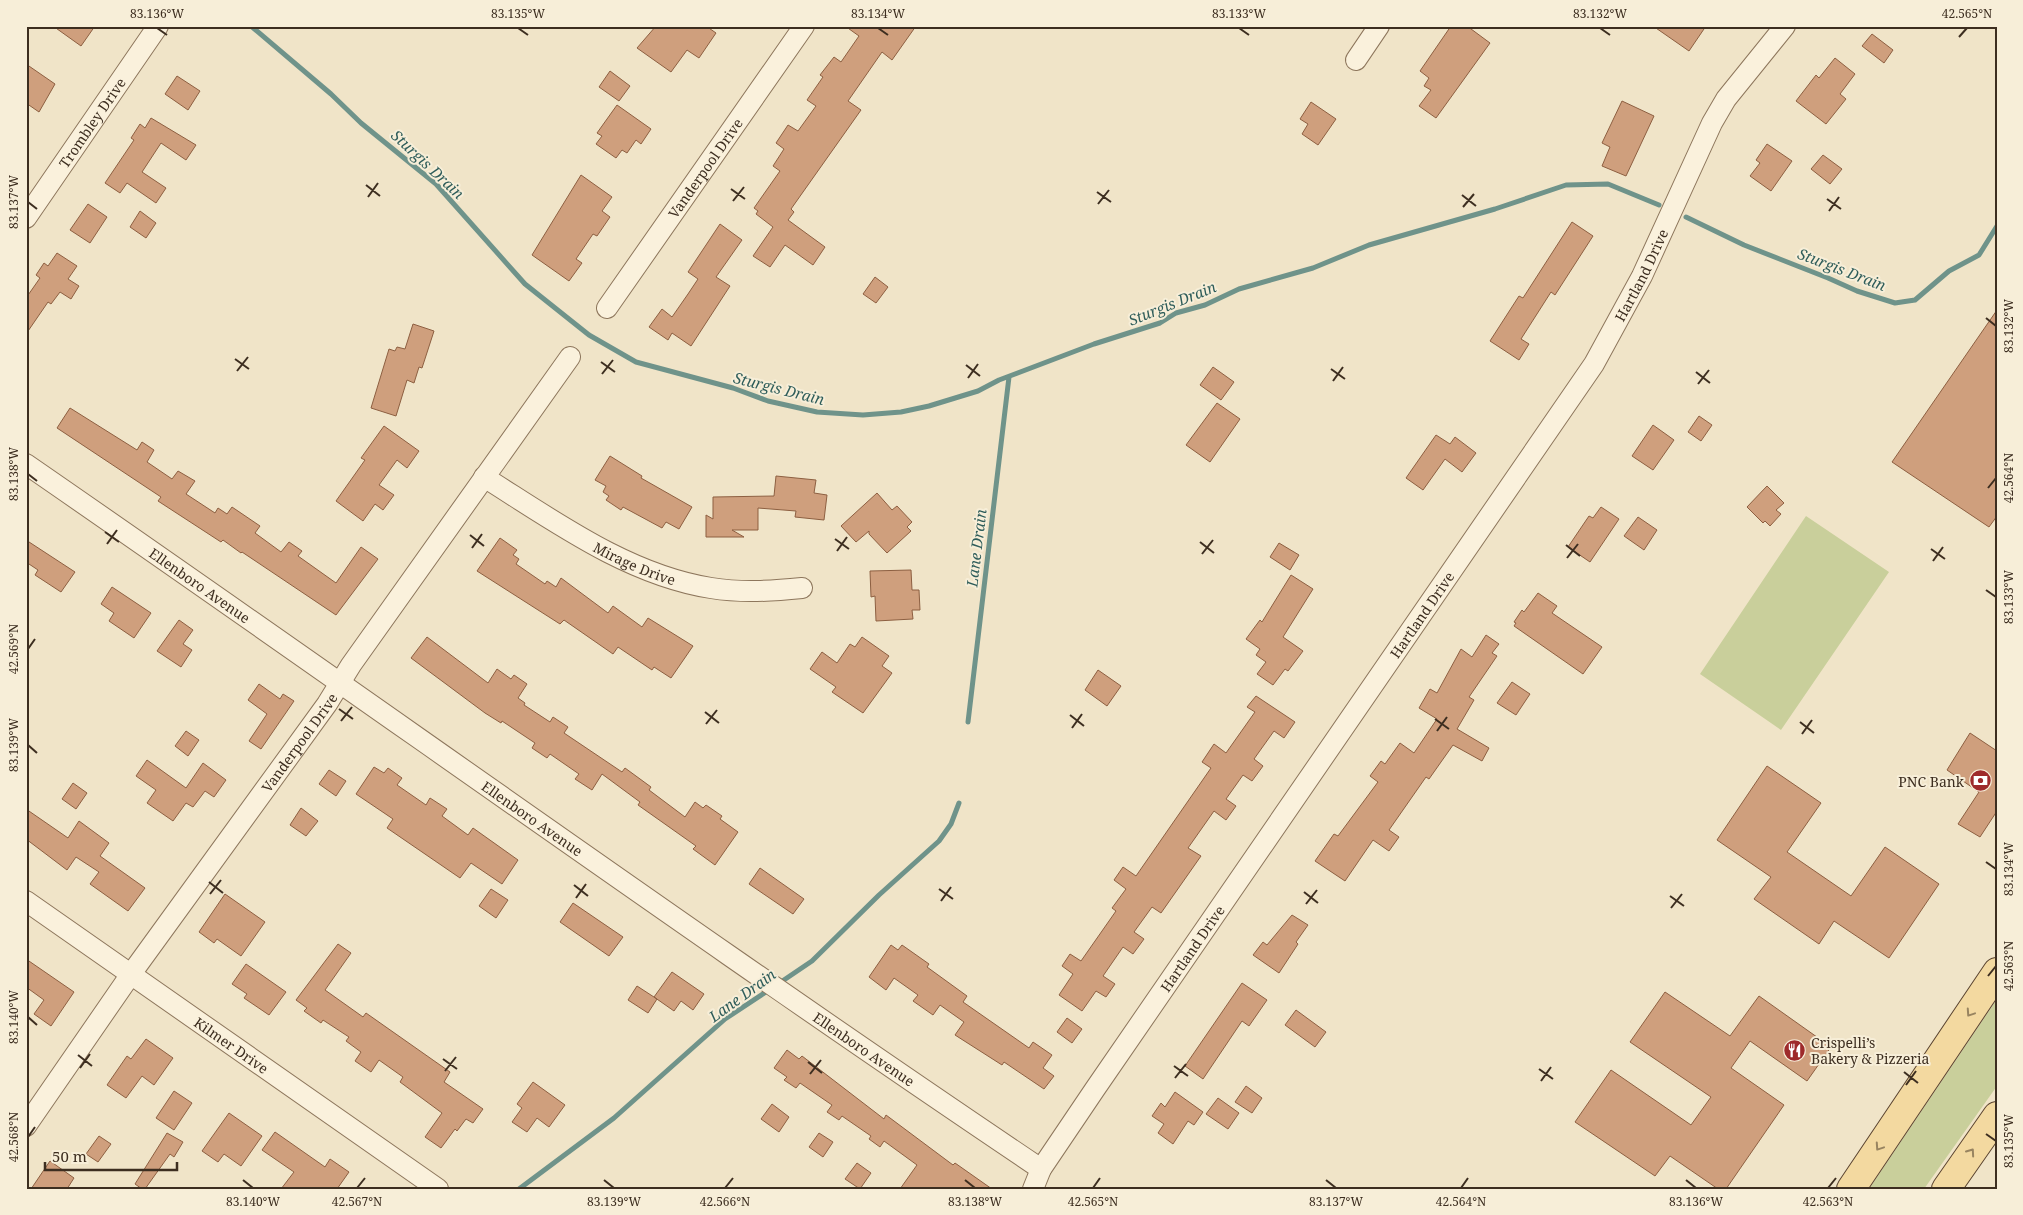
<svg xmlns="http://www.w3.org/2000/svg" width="2023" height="1215" font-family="'Noto Serif',serif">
<rect width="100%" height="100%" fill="#f0e4c8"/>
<path fill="#c9cf9b" d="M1806 516 1889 572 1781 730 1700 674Z
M1997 999V1086L1924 1189H1869Z"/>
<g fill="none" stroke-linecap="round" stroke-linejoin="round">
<path stroke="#6f938a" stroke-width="5" d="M251 26 331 94 361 123 436 184 525 284 589 335 636 362 733 388 768 401 817 412 863 415 901 412 929 406 978 391 999 380 1094 344 1160 323 1176 313 1205 305 1239 289 1313 268 1369 245 1495 209 1566 185 1608 184 1659 205
M1686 217 1744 245 1828 278 1857 291 1895 303 1915 300 1949 271 1979 255 1997 226
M968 722 1009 377
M778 984 812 961 879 895 939 841 951 824 959 803
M519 1189 614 1118 725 1019 769 990"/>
</g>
<path fill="#cf9f7d" stroke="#8d5f41" d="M53 26H95L81 46Z
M656 26H706L716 33 699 58 687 50 671 72 637 48Z
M845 26H916L892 60 882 52 848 101 861 110 791 209 794 212 788 220 825 247 813 265 785 245 770 267 753 256 773 227 756 214 758 211 754 208 780 171 773 166 784 149 776 143 788 125 798 131 816 106 807 100 823 77 820 75 834 57 841 62 859 36Z
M1451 26H1467L1490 43 1436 118 1419 106 1431 90 1424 86 1429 78 1420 71Z
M1653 26H1706L1689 51Z
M1872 34 1893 50 1884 63 1862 46Z
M1835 58 1855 74 1840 94 1846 99 1826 124 1796 101 1816 75 1819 78Z
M26 64 55 84 39 112 26 103Z
M610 71 630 86 619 101 599 87Z
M177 76 200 91 188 110 165 94Z
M1622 101 1654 116 1626 176 1602 166 1610 147 1602 143Z
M1311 102 1336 119 1318 145 1302 134 1308 124 1300 119Z
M617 105 651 129 641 144 636 140 627 153 622 150 616 158 596 144 602 136 597 133Z
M151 118 196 145 186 160 161 143 142 172 166 188 156 203 127 183 120 193 105 183 134 140 131 138 140 124 145 128Z
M1767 144 1792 161 1771 191 1750 176 1760 163 1756 160Z
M1823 155 1842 169 1830 184 1811 169Z
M581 175 612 197 602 211 610 217 597 236 593 234 576 259 582 263 569 281 532 255Z
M88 204 107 217 90 243 70 230Z
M140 211 156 223 146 238 130 227Z
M1572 222 1593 236 1555 295 1551 292 1521 339 1529 344 1519 360 1490 341 1519 296 1523 298Z
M720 224 742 240 716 277 730 286 691 346 672 333 668 340 649 327 662 309 672 317 688 294 698 279 688 272Z
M57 253 77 266 68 279 79 286 71 299 60 292 51 304 48 302 26 334V298L40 278 36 275 44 263 48 266Z
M875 277 888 287 876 303 863 294Z
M1997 310V516L1989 527 1892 462Z
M413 324 434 331 422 368 419 367 414 383 407 380 396 416 371 408 389 349 395 351 397 347 405 349Z
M1213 367 1234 382 1221 400 1200 385Z
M1217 403 1240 419 1210 462 1186 445Z
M70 408 137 450 142 442 154 450 147 462 172 479 178 471 195 481 186 494 215 513 218 508 227 514 232 507 260 526 255 533 281 552 289 542 302 551 298 556 336 583 361 547 378 559 336 615 242 552 241 553 223 540 221 542 158 501 161 497 57 428Z
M1699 416 1712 425 1701 441 1688 432Z
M1653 425 1674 440 1653 470 1632 456Z
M384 426 419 451 407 468 397 460 379 485 394 495 383 510 375 504 363 521 336 501 365 460 361 458Z
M1436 435 1450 444 1455 437 1476 453 1462 472 1445 459 1423 490 1406 478Z
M610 456 642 476 641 478 692 507 679 529 666 522 662 528 623 507 621 510 606 500 609 496 603 492 606 486 595 480Z
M776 476 816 480 814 493 827 495 824 520 795 517 796 511 758 508V530H732L744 537H706V515L713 519V497L774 496Z
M1767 486 1784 503 1776 510 1781 514 1770 526 1765 521 1763 523 1747 507Z
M877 493 892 510 897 506 912 522 907 527 911 531 887 553 869 534V531L856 542 841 526Z
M1601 507 1619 519 1590 562 1568 547 1589 516 1593 518Z
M1638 517 1657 530 1644 550 1624 536Z
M500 538 517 550 513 555 519 559 516 564 545 584 547 581 556 587 561 578 608 613 613 606 642 627 648 618 693 646 671 678 654 667 652 670 618 647 613 654 564 620 560 624 477 571Z
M26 540 75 572 61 592 35 575 38 570 26 562Z
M1279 543 1299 555 1290 570 1270 557Z
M911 570 912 590H919L920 610H912L913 619 876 621 875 596 871 597 870 571Z
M1291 575 1313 589 1283 637 1303 651 1288 671 1285 669 1273 685 1257 674 1266 662 1256 655 1260 649 1246 639 1260 620 1262 622Z
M112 587 151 613 134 638 109 621 114 613 101 604Z
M1538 593 1557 606 1552 613 1602 647 1583 674 1514 626 1516 623 1514 622 1522 610 1524 612Z
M179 620 193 630 183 644 192 650 181 667 157 651Z
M1486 635 1499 644 1492 653 1497 656 1469 697 1474 700 1457 729 1489 748 1482 761 1453 745 1429 779 1426 777 1389 830 1399 837 1389 851 1373 840 1345 881 1315 861 1334 834 1338 836 1378 782 1370 776 1381 761 1385 764 1400 743 1414 753 1437 719 1419 708 1430 689 1437 693 1461 649 1472 657Z
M427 637 488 683 497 669 511 679 514 675 527 684 518 698 525 703 524 705 550 722 553 717 568 727 564 733 622 772 625 768 651 787 649 790 685 817 695 802 703 808 706 805 722 816 720 819 738 832 715 865 693 849 696 846 638 805 640 802 602 774 592 790 575 779 579 774 550 754 547 758 532 748 535 743 502 721 501 723 485 713 411 658Z
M862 637 889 656 882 666 892 673 863 713 832 692 836 687 810 669 822 652 837 663 850 644 855 647Z
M1098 670 1121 686 1107 706 1085 690Z
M1512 682 1530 694 1516 715 1497 703Z
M259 684 280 699 283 694 294 701 261 749 249 741 267 714 248 700Z
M1256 696 1295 722 1284 738 1274 731 1254 759 1263 766 1252 781 1243 775 1226 799 1236 806 1226 820 1214 811 1188 848 1201 856 1161 913 1152 907 1134 932 1144 939 1133 954 1123 947 1103 976 1115 984 1106 997 1096 991 1082 1011 1059 995 1073 974 1062 966 1070 954 1081 961 1116 911 1112 908 1126 889 1114 880 1123 867 1136 876 1211 768 1202 762 1214 744 1226 753 1255 712 1247 707Z
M186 731 199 740 188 756 175 746Z
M1970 733 1997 751V811L1980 837 1958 824 1979 792 1947 770Z
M147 760 186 788 203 763 226 780 214 797 205 791 193 807 186 803 173 821 147 803 156 790 136 776Z
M1767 766 1821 803 1787 852 1851 896 1885 847 1939 884 1889 958 1834 921 1819 944 1754 899 1771 877 1717 840Z
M374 767 384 773 388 768 402 778 397 785 426 805 430 798 447 809 442 816 468 835 473 828 518 860 502 884 471 863 460 878 387 828 393 819 356 794Z
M329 770 346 781 336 796 319 784Z
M73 783 87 793 76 809 62 799Z
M301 808 318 821 306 836 290 825Z
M26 809 68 838 79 821 109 843 100 856 145 888 128 911 90 884 99 872 76 857 67 870 26 839Z
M760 868 804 899 793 914 749 884Z
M491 889 508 900 496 918 479 906Z
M225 894 265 922 241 956 217 939 214 943 199 932Z
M573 903 623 937 609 956 560 922Z
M1292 915 1308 925 1296 942 1298 944 1279 973 1253 955 1263 942 1267 945Z
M338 944 351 953 325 990 363 1017 366 1013 450 1072 444 1082 483 1109 473 1123 466 1119 457 1131 455 1129 441 1148 425 1137 442 1113 400 1082 403 1077 379 1060 371 1072 355 1061 361 1052 346 1041 349 1037 323 1020 321 1023 304 1011 307 1008 296 1000Z
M891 945 898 950 902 945 929 964 927 967 967 996 963 1002 1029 1048 1033 1042 1052 1055 1043 1068 1054 1076 1044 1089 1004 1062 1002 1065 955 1035 964 1022 940 1005 933 1015 913 1001 918 995 894 978 886 990 869 977Z
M26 959 74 992 51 1026 34 1014 44 1000 26 987Z
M246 964 286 992 269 1015 244 998 247 994 232 984Z
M672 972 704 994 693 1010 681 1001 674 1011 654 997Z
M1242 983 1267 1000 1249 1026 1242 1021 1203 1079 1185 1066Z
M637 986 657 999 648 1013 628 1000Z
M1665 992 1730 1036 1759 996 1831 1047 1807 1081 1750 1041 1731 1068 1784 1105 1726 1189H1718L1670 1156 1655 1176 1575 1122 1611 1070 1691 1125 1711 1097 1630 1042Z
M1296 1010 1326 1032 1315 1047 1285 1025Z
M1067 1018 1082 1029 1072 1043 1057 1032Z
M146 1039 173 1058 154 1085 142 1076 126 1098 107 1085 127 1056 131 1059Z
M787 1050 799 1059 802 1056 884 1119 886 1115 953 1165 955 1163 992 1189H900L917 1165 884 1141 880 1147 869 1139 871 1136 842 1116 839 1120 827 1112 832 1105 800 1083 796 1088 784 1080 787 1077 774 1068Z
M533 1082 565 1105 549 1127 537 1118 527 1132 512 1122 522 1108 517 1104Z
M1246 1086 1262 1098 1252 1113 1235 1102Z
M174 1091 192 1103 174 1130 156 1118Z
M1175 1092 1203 1112 1194 1125 1188 1121 1173 1144 1158 1133 1164 1124 1152 1116 1161 1103 1165 1107Z
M1218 1098 1239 1113 1228 1129 1206 1114Z
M772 1104 789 1117 779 1132 761 1119Z
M229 1113 262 1136 241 1166 224 1154 218 1162 202 1151Z
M275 1132 325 1167 330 1159 349 1172 337 1189H281L294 1172 262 1150Z
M167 1133 183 1142 174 1157 170 1154 145 1189H142L135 1184Z
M819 1133 833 1142 823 1157 809 1147Z
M99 1136 111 1144 98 1162 86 1154Z
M50 1161 74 1178 67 1189H31Z
M857 1163 871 1173 860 1189 845 1179Z"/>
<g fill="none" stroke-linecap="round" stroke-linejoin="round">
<defs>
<g id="street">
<path d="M1356 60 1379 26"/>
<path id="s1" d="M26 218 158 26"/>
<path id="s2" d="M607 308 804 26"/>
<path id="s3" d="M26 464C365 698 699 939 1041 1169"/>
<path id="s4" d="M484 477C554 521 628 575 711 588 742 593 772 591 802 588"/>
<path id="s5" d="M26 901 438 1189"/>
<path id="s6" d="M26 1126 131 974 327 704 351 665 570 357"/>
<path id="s7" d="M1033 1189 1041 1169 1095 1089 1594 364 1642 276 1712 123 1726 99 1785 26"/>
</g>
<path id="primary" d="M1851 1189 1997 972
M1946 1189 1997 1116"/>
</defs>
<use href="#street" stroke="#8d765c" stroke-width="22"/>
<use href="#primary" stroke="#5b4430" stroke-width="30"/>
<use href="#street" stroke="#faf1dc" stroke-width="20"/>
<use href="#primary" stroke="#f3d9a0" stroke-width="28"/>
</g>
<defs><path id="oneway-chevron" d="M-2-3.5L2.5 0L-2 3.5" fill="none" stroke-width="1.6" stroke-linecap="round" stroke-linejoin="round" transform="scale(1.25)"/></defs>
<g stroke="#988460">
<use href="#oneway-chevron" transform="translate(1970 1013) rotate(124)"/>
<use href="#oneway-chevron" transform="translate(1879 1147) rotate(124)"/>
<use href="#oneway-chevron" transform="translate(1971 1152) rotate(-55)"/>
</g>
<path fill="none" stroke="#3d2e20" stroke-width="2" d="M157 28 167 35M518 28 528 35M878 28 888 35M1239 28 1249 35M1600 28 1610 35M1959 37 1967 28M366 185 380 196M731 189 745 199M1097 192 1111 202M1462 195 1476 206M368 197 378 183M1827 199 1841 209M733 201 744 187M28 202 37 209M1098 204 1109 190M1463 207 1474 194M1829 211 1839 197M1986 318 1996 326M235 359 249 369M601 362 615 372M966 365 980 376M1331 369 1345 379M237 371 248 357M1696 372 1710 383M602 374 613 360M968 378 978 364M1333 381 1343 367M1698 384 1709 370M28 474 37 481M1988 488 1996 478M105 532 119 542M470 535 484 546M835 539 849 549M1200 542 1214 553M107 544 117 530M1566 545 1580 556M472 548 482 534M1931 549 1945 559M837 551 847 537M1202 554 1213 540M1567 558 1578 544M1933 561 1943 547M1986 590 1996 597M28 649 35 639M339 709 353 719M705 712 719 723M1070 715 1084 726M1435 719 1449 729M341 721 352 707M1800 722 1814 733M706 724 717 710M1072 728 1082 714M1437 731 1447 717M1802 734 1812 720M28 745 37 753M1986 862 1996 869M209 882 223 893M574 885 588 896M939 889 953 899M1304 892 1318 903M210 894 221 880M1670 896 1684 906M576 898 586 884M941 901 951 887M1306 904 1317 890M1671 908 1682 894M1988 976 1996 966M28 1017 37 1025M78 1055 92 1066M443 1059 457 1069M808 1062 822 1073M1174 1066 1188 1076M80 1068 90 1054M1539 1069 1553 1079M445 1071 456 1057M1904 1072 1918 1083M810 1074 821 1060M1175 1078 1186 1064M1541 1081 1551 1067M1906 1085 1916 1071M1986 1134 1996 1141M28 1137 35 1127M243 1180 253 1188M604 1180 614 1188M965 1180 975 1188M1326 1180 1336 1188M1686 1180 1696 1188M357 1188 365 1178M725 1188 733 1178M1093 1188 1100 1178M1461 1188 1468 1178M1828 1188 1836 1178"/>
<defs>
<symbol id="bank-disc" viewBox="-11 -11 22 22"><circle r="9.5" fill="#9e2a2b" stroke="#f7eed8"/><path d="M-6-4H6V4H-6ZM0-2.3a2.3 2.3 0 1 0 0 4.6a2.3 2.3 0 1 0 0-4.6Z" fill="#fff"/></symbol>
<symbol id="restaurant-disc" viewBox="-11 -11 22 22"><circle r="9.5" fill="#9e2a2b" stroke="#f7eed8"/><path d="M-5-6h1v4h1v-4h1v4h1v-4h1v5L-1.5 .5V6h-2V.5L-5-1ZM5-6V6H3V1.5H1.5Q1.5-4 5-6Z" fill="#fff"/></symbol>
</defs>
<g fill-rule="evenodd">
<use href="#bank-disc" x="1968" y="768" width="25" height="25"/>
<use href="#restaurant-disc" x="1782" y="1038" width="25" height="25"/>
</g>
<g text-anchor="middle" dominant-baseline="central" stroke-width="4" stroke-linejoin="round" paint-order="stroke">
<g font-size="14" fill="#3d2e20" stroke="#f7eed8">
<text stroke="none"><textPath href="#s1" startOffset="116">Trombley Drive</textPath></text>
<text stroke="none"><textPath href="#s2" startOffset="171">Vanderpool Drive</textPath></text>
<text stroke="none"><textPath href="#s7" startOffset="1099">Hartland Drive</textPath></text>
<text stroke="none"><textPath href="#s4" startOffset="174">Mirage Drive</textPath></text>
<text stroke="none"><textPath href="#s3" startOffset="212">Ellenboro Avenue</textPath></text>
<text stroke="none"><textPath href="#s7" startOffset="694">Hartland Drive</textPath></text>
<text stroke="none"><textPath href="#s6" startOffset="471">Vanderpool Drive</textPath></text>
<text stroke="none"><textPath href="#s3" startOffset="618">Ellenboro Avenue</textPath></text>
<text stroke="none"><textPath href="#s7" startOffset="289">Hartland Drive</textPath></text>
<text stroke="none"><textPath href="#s5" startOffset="251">Kilmer Drive</textPath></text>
<text stroke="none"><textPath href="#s3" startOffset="1022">Ellenboro Avenue</textPath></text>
</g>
<g font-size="14" fill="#3d2e20" stroke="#f7eed8" text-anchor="end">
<text x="1964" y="781">PNC Bank</text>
<text x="1811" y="1042" text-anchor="start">Crispelli’s<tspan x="1811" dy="16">Bakery &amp; Pizzeria</tspan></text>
</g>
<g font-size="15" font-style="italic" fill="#2f5d5a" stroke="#f7eed8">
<text transform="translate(428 164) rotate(43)">Sturgis Drain</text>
<text transform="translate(1842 269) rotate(21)">Sturgis Drain</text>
<text transform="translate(1172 303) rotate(-22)">Sturgis Drain</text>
<text transform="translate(779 388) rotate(14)">Sturgis Drain</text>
<text transform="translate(976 548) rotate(-83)">Lane Drain</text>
<text transform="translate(742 995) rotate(-36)">Lane Drain</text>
</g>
</g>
<rect width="2023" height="1215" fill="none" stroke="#f7eed8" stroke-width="55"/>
<path d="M45 1162v8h132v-8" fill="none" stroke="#3d2e20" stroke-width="2.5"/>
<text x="52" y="1162" font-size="15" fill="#3d2e20" stroke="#f7eed8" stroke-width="4" paint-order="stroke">50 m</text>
<rect x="28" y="28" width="1968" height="1160" fill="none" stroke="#3d2e20" stroke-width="2"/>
<g font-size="12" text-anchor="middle" fill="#3d2e20">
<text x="157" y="18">83.136°W</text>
<text x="518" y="18">83.135°W</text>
<text x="878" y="18">83.134°W</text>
<text x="1239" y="18">83.133°W</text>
<text x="1600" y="18">83.132°W</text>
<text x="1967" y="18">42.565°N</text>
<text transform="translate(14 202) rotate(-90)" y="4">83.137°W</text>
<text transform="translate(2009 326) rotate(-90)" y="4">83.132°W</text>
<text transform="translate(14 474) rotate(-90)" y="4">83.138°W</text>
<text transform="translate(2009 478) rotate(-90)" y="4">42.564°N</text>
<text transform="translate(2009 597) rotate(-90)" y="4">83.133°W</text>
<text transform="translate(14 649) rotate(-90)" y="4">42.569°N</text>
<text transform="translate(14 745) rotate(-90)" y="4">83.139°W</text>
<text transform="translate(2009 869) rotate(-90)" y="4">83.134°W</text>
<text transform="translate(2009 966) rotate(-90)" y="4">42.563°N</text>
<text transform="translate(14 1017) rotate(-90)" y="4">83.140°W</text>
<text transform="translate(14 1137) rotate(-90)" y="4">42.568°N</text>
<text transform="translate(2009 1141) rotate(-90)" y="4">83.135°W</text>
<text x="253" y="1206">83.140°W</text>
<text x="357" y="1206">42.567°N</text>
<text x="614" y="1206">83.139°W</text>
<text x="725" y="1206">42.566°N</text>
<text x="975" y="1206">83.138°W</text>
<text x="1093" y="1206">42.565°N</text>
<text x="1336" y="1206">83.137°W</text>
<text x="1461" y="1206">42.564°N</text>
<text x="1696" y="1206">83.136°W</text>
<text x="1828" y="1206">42.563°N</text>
</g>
</svg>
